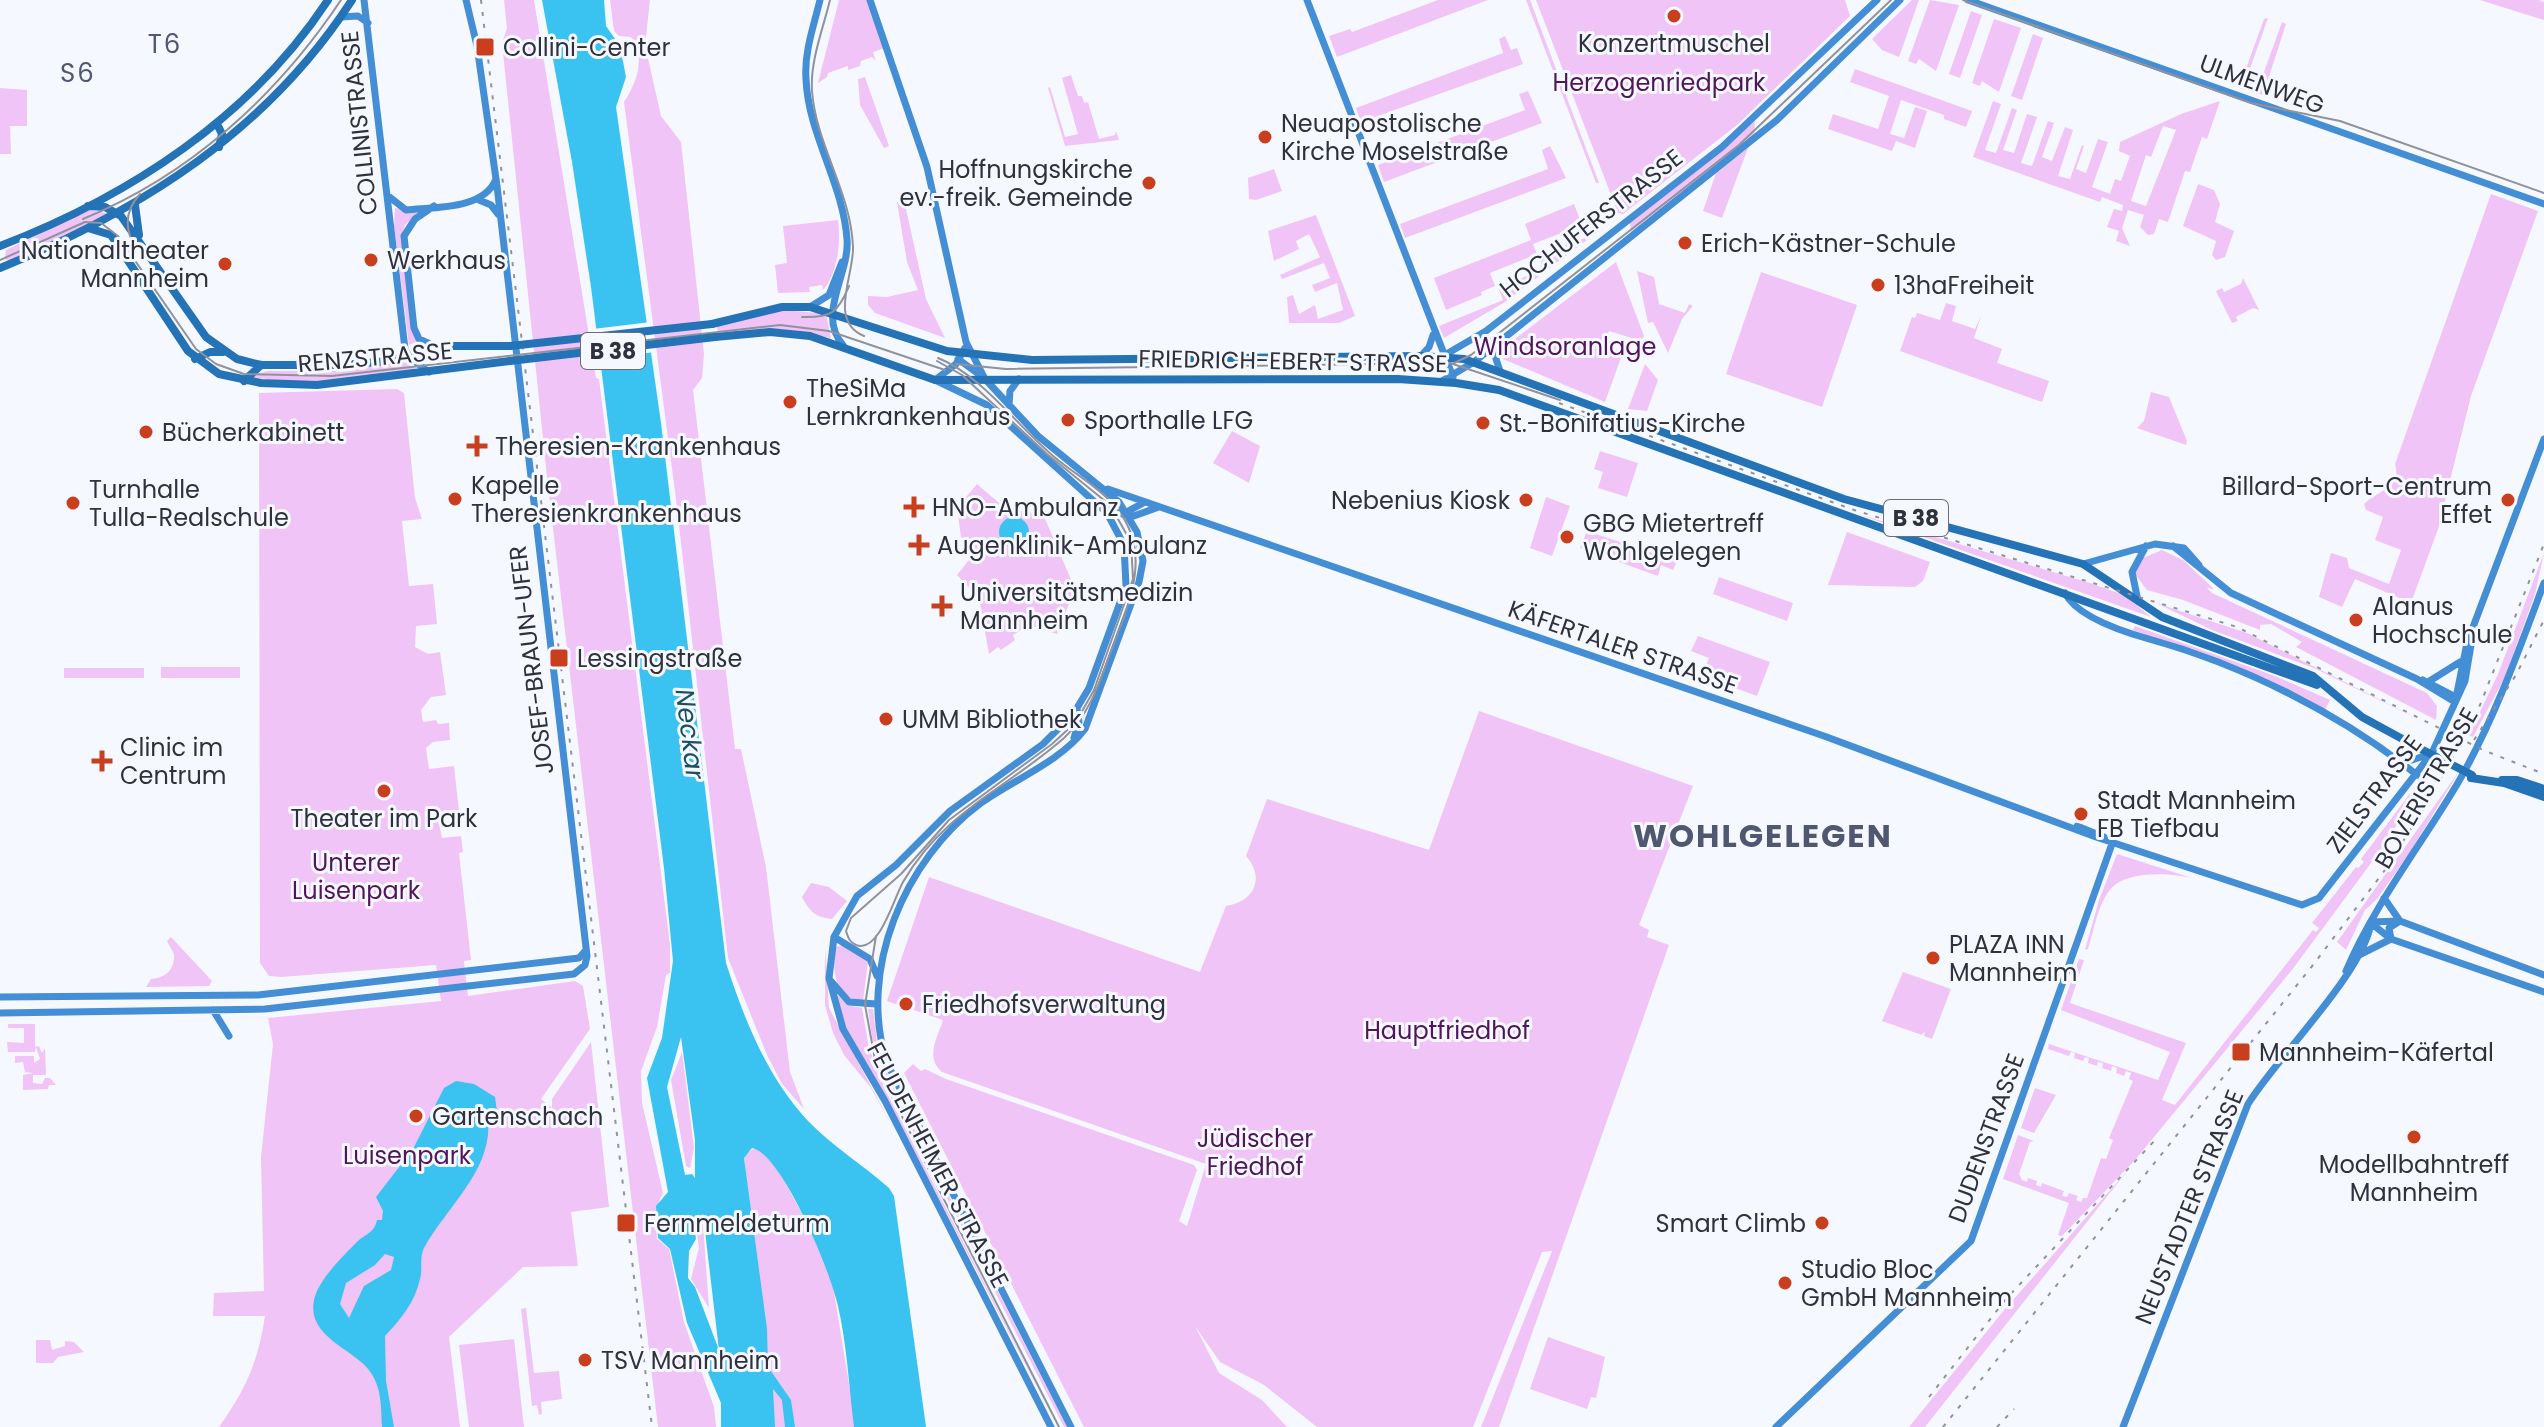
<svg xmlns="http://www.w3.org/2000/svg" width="2544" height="1427" font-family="Poppins,sans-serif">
<rect width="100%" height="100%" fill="#f6f8ff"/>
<path fill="#f0c4f7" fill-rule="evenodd" d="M504 0H534L596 378 599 379 670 945V973L666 975 657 1027 641 1071 642 1103 663 1193C654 1211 655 1216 657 1239L669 1249 684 1322 714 1407 716 1427H658L547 477 502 43 507 28Z
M610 0H650L645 45 661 116 681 142 704 354 702 378 693 390 735 749H741L766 867 790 1072 804 1109 782 1084 767 1055 728 958 677 507 624 102C637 82 646 58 631 37L619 36 614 31Z
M839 0H867L885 48 873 52 876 61 872 57 861 61 860 66 848 70V66L828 73 827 77 818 83Z
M1438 0H1488L1337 57 1329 36 1350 29 1352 32Z
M1526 0H1530L1599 183H1596Z
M1536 0H1845L1850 16 1737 125 1623 214 1618 213Z
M1912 0H1919L1899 57 1882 50 1872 39Z
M1930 0 1959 5 1936 71 1919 59 1916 64 1908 61Z
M2480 0H2539L2544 2V20Z
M1971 11 1982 15 1960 78 1949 74Z
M2268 18 2247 77 2260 83 2282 22 2286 24 2263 95 2239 88 2264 19Z
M1994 19 2021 28 1999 92 1982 81 1980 86 1972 83Z
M2033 34 2043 38 2022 100 2011 96Z
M1505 36 1511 50 1517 48 1523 64 1361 122 1356 108 1503 53 1499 39Z
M1855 69 1972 111 1966 127 1944 119V115L1901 100 1890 134 1904 138 1915 107 1927 111 1915 148 1896 141 1892 151 1828 129 1833 114 1878 129 1889 96 1850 82Z
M1071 75 1078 96H1082L1084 103 1088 102 1099 139 1115 135 1116 131 1119 140 1065 146 1048 88 1050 87 1065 137 1078 134 1062 78Z
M865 77 889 146 884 148 860 105 858 79Z
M0 88 27 90V126H10L11 154H0Z
M1528 91 1542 123 1384 182 1378 165 1525 110 1519 94Z
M1993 101 2001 104 1985 150 1996 153 2012 108 2017 110 2003 150 2014 153 2027 114 2037 117 2021 163 2032 166 2048 121 2054 123 2042 157 2052 161 2065 127 2073 130 2058 176 2070 179 2082 145 2084 146 2076 169 2086 173 2098 139 2108 142 2092 187 2110 194 2115 179 2121 181 2130 156 2119 151 2120 142 2181 114 2220 101 2207 139 2202 137 2190 172 2185 171 2168 222 2159 219 2154 234 2148 235 2140 227 2144 215 2128 210 2122 228 2130 246 2116 241 2119 231 2107 227 2114 209 2122 211 2123 205 2102 197 2100 202 1973 157ZM2163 126 2176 130 2146 206 2131 201 2146 155 2151 157Z
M1755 121 1754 135 1631 232 1630 222Z
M1550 146 1566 178 1405 238 1400 224 1548 169 1542 150Z
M1748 148 1722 218 1703 211 1716 173Z
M1274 169 1282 191 1256 200 1249 199 1248 178Z
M2198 184 2214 190 2220 204 2215 222 2234 231 2225 257 2216 260 2212 255 2216 241 2183 226Z
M2491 194 2538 211 2471 396 2438 529 2411 603 2355 579 2342 607 2319 597 2331 553 2347 558 2349 568 2389 584 2401 550 2375 540 2383 517 2366 510 2364 504C2378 490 2402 488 2395 464Z
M904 200 926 299 945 338 875 313 868 305V296L887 297 918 290 907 262 897 202Z
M1574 204 1582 225 1533 244 1537 254 1490 273 1495 286 1481 292 1482 295 1446 310 1434 278 1531 240 1525 224Z
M395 208 418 212 405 225 401 237 418 341 409 345 394 226Z
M90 210 112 214 9 261 5 259 6 250Z
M1316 215 1355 316 1339 323H1289L1287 297 1293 295 1299 314 1315 305 1318 319 1343 310 1337 283 1315 292 1312 285 1330 278 1324 263 1282 279 1280 275 1320 257 1309 234 1296 241 1299 249 1274 261 1268 231Z
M838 220C841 241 838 273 823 290L822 285 809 287 810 292 778 293 775 265 787 263 783 226Z
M1597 221 1600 230 1505 302 1444 338 1439 326 1503 300 1498 287 1543 270 1539 255 1590 236 1593 233 1590 224Z
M1616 262 1644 336 1641 341 1609 331 1604 345 1623 352 1605 402 1503 359 1507 345Z
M1637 271 1654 277 1659 304 1685 313 1689 304 1693 306 1682 319 1668 353 1653 322 1648 323Z
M1761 272 1857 305 1822 407 1726 374Z
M2243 278 2259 310 2253 308 2236 317 2238 321 2232 323 2216 291 2222 288 2224 292 2241 284Z
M1946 303 1956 306 1952 321 1975 329 1981 316 1974 338 2002 349 1997 363 2049 381 2042 402 1900 351 1912 317 1915 318 1917 313 1940 320Z
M784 310 826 314 831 338 782 329 718 333 717 326Z
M405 361 418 371 302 383 249 377 267 371H336Z
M1645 364 1658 380 1647 411 1628 409Z
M397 389 404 393 415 498 422 519 402 521 409 586 433 584 437 624 416 626 415 647 428 654 440 652 446 695 431 697 421 710 423 722 436 720 438 724 449 723 450 740 433 742 426 748 429 769 454 766 459 811 437 814 442 838 461 836 463 852 459 853 471 960 464 961 468 996 575 981 583 986 590 1029 541 1099 552 1108V1099L591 1042 609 1207 571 1212 578 1266 523 1267 449 1337 460 1427H219C246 1389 258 1362 265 1316H213L214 1293 264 1291 261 1157 273 1044 268 1018 441 1001 436 965 281 977 269 976 260 963 259 393Z
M2151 392 2169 397 2187 441 2186 445 2137 428 2144 421Z
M1232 431 1260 446 1249 483 1213 463Z
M1600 451 1638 463 1627 497 1598 488 1603 472 1594 469Z
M977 484 1006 509 1043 514 1075 589 1057 634 1029 625 1013 635 1015 640 1001 650 998 647 989 654 979 598 957 575 977 550 961 537 957 508Z
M1546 497 1570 506 1552 556 1530 548Z
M1858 514 2090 583 2124 595 2151 617Z
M1587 531 1677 561 1673 570 1661 565 1658 576 1580 548Z
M1847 532 1930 562 1923 581 1915 587 1828 585Z
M2162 550 2183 560 2214 589 2207 588 2212 593 2427 693 2437 706 2436 720 2296 647 2302 642 2271 624 2260 625V630L2183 600 2147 590 2135 574 2143 558Z
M2544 553 2535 594 2505 677 2473 737 2469 735 2498 674Z
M1719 577 1793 603 1787 621 1713 594Z
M2156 603 2247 633 2432 726 2316 669 2212 630Z
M2135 626 2275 676 2330 700 2325 710 2215 658 2133 630Z
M1698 636 1770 662 1757 696 1702 676 1709 658 1691 651Z
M161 667H240V678H161Z
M64 668H144V678H64Z
M1479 711 1693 786 1639 925 1649 930 1647 937 1669 945 1499 1427H1481L1552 1251 1542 1252 1473 1427H1317L1264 1385 1220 1362 1195 1326 1219 1373 1262 1400 1287 1427H1084L904 1073 913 1064 921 1071 925 1069 946 1079 1194 1165 1197 1170 1179 1221 1187 1226 1206 1164 942 1072C925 1057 937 1039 943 1020L887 1001 929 877 1200 972 1226 906C1255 902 1265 877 1246 856L1267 799 1429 850Z
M2438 756 2426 780 2380 851 2292 970 2135 1160 2062 1236 2058 1235 2069 1203 2003 1179 2018 1135 2034 1141 2030 1142 2019 1174 2022 1180 2027 1182 2028 1178 2037 1181 2036 1185 2041 1187 2042 1183 2064 1191 2062 1196 2067 1197 2069 1193 2078 1196 2076 1200 2081 1202 2083 1198H2087L2101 1158 2106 1159 2113 1140 2109 1138 2133 1081 2129 1079 2131 1073 2126 1071 2124 1076 2116 1073 2117 1068 2112 1066 2111 1071 2102 1068 2103 1063 2098 1062 2097 1066 2088 1063 2089 1058 2085 1057 2083 1061 2074 1058 2075 1053 2071 1052 2069 1056 2048 1049 2049 1044 2158 1080 2170 1052 2061 1010 2079 959 2084 960 2070 1003 2186 1043 2162 1100 2175 1105 2313 930 2316 932 2319 928 2312 923 2356 867 2358 868 2364 862 2361 859Z
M2460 770 2410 852 2377 899 2365 910 2346 950 2337 942Z
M2117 854 2192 878C2171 873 2135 871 2116 884 2099 896 2094 931 2088 949L2085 950 2099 900Z
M811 883 829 887 847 901 832 919C816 918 809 911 802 897Z
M171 937 212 981 209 986 146 987 151 979C166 978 175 969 174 954L167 941Z
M842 945 868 961 863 1001C835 1000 831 970 836 947Z
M825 947 829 1008 896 1133 871 1088 844 1055 833 1033 825 1005Z
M1903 972 1951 989 1932 1039 1924 1036 1925 1031 1922 1035 1882 1021Z
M834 991 847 1005 862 1008 869 1048 887 1093 1058 1427 888 1101 845 1026Z
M868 1009H873L877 1042 890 1080 1067 1427H1064L890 1086 872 1038Z
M8 1024H35V1047L39 1046 42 1053 45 1048 46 1075H33V1083L42 1084 45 1078H50L56 1085H49L48 1089 23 1090V1075L33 1073 25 1072 23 1062 15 1063V1056H34V1063L40 1059 36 1047 35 1052H8L7 1042 24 1043V1028H8Z
M682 1052 694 1148 690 1168 686 1166 671 1080Z
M2035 1088 2056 1095 2034 1133 2021 1128Z
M757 1146 770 1154 809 1227 833 1286 856 1427H774L744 1156Z
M2128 1170 1925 1427H1909L2005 1309Z
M700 1224H703L709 1308 691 1279 699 1248 696 1227Z
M526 1308 534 1373 559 1371 562 1399 541 1402 542 1414 539 1415 537 1405 532 1406 521 1309Z
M1548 1337 1605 1357 1596 1398 1591 1397 1587 1409 1530 1389Z
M514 1339 524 1427H469L459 1345Z
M36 1340H50L52 1350 65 1346V1341L74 1342 84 1352 58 1357 53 1363H36Z"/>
<path fill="#3ac3f0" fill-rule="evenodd" d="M542 0H604L606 26 620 46 626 77 616 107 661 423 726 963C744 1019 767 1077 808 1121 832 1146 863 1165 889 1188L894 1196 926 1427H854C849 1387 847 1345 838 1306 831 1274 783 1154 752 1148L744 1158 767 1329 768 1367 791 1400 795 1427H785L782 1400 773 1389 775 1427H721V1403L687 1323 670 1249 658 1238 656 1206 668 1192 647 1078 662 1038 673 961 664 868 591 287 572 162ZM681 1037 695 1140V1178L692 1174 685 1175 667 1087ZM703 1214 719 1350 695 1287 688 1278 689 1251 696 1239 694 1225Z
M999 532a15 15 0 1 1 30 0a15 15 0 1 1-30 0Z
M456 1081 474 1084 495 1097 497 1112 488 1119C493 1170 448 1205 424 1248 419 1257 423 1269 420 1279 415 1302 401 1319 385 1336L386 1381 394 1427H382C381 1409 382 1389 371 1373 357 1350 306 1338 314 1300 318 1280 344 1255 358 1241 367 1233 374 1233 377 1220H382L383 1211 376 1197 413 1149 444 1088ZM385 1254 394 1257 391 1270 364 1286 349 1318 340 1304 346 1283 375 1265Z"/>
<path fill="#f6f8ff" d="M651 322 655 352 597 359 593 329Z"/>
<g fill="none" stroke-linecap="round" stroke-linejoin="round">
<path stroke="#438ed4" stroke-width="7" d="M364 0 405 349 410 358 429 372
M820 0C814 25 804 52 806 79 808 134 843 183 847 239 850 274 816 314 843 345
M870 0 927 167 966 342 985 379 1038 436 1119 502 1137 532 1143 561 1139 582 1085 729C1060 762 1013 780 981 803 904 860 857 971 887 1063L1071 1427
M1307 0 1453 377
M1968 0 2544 204
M341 17 358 16 368 23
M387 195 406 210C434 207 484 210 496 179
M479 200 491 205 498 214
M434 206 415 219 404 236 414 328 419 339 439 348
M810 307 829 295 842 262
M1497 343 1496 359 1500 371
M965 348 956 364 935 380 987 405 1107 513 1124 545 1126 586 1089 688 1074 713 1043 744 950 811 896 865 857 896 834 937 829 978 843 1029 885 1101 1051 1427
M1421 356 1429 347 1433 335
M1443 356 1486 331 1722 147 1877 0
M958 359 984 378
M1442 381 1474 362 1777 120 1900 0
M1009 405 1010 391 1019 379
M1108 489 1824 736 2096 837 2302 905 2319 898 2432 753 2465 681 2473 633
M1105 508 1131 517 1159 507
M1123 514 1145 502
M2173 546 2231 593 2417 679 2455 702
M2083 564 2155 544 2184 548 2199 565
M2065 593C2077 617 2124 632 2149 639 2243 665 2341 714 2417 775
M2138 601 2132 572 2146 546
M2423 680 2456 697
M2428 682 2460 662
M2457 693 2467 643 2544 439
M1074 738 1079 722 1077 709
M2399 758 2412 760 2430 754
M2077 826 2104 837
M2384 898 2400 921
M2371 922 2400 921 2544 975
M2372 924 2391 939 2544 992
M834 937 870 959 877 976
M2391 939 2389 928 2400 921
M2361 954 2391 939
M2346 971C2375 903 2422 844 2459 781 2495 718 2519 650 2544 583
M830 980 849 1002 876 1004
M0 997 258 995 579 958 586 950
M213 1010 229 1036
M0 1013 265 1009 574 974 585 965 587 956 497 186 477 46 466 0
M1776 1427 1971 1241 2113 841
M2123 1427 2248 1104C2278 1056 2365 971 2371 922"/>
<path stroke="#2573b7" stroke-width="8" d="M217 124 222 134 219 147
M135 205 139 235
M88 206 105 207 121 216 206 337 237 359 261 365H343L388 361 451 346H510
M88 228 111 235 188 351 219 374 261 383 317 385 510 361
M0 246C130 196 251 117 328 0
M0 268C142 210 267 131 352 0
M712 324 782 307H810L947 351 1032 360 1421 356 1464 359 1844 499 2083 564 2162 617 2313 676 2362 717 2419 748
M715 337 770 332 810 336 935 380 1398 379 1456 383 1499 390 2317 685
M195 359 210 352H223
M244 381 261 365
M2471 778 2504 783 2544 797
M2502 780H2517L2544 789"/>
<path stroke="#90929c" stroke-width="2" d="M830 0C823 29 810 61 812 91 816 145 851 192 853 247 854 276 828 321 864 336
M1963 0 2251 103 2340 121 2544 193
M83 219C190 175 277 96 341 0
M132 241C124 223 127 208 140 194
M0 260 85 222 101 223 118 236 196 349 216 364 244 374 332 376 780 325 829 331 945 370
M802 317C831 318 838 313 849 286
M937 361 962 375 1047 454 1110 505 1131 542 1133 579 1094 690 1076 722 1052 744 949 820 901 874 851 918 846 931C848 937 849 942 856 945 879 954 894 898 903 882 944 811 1006 789 1064 738 1089 715 1099 684 1110 654 1130 602 1156 547 1110 501 1095 485 1075 474 1058 460 1020 430 982 375 938 358
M956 364 1006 369 1450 363 1560 400
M1452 364 1471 355 1739 145 1891 0
M876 936 865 1005 876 1065 1059 1427"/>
<path stroke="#90929c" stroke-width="2" stroke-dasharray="4 8" stroke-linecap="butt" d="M481 0 652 1427
M1559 403 1854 510 2237 627 2483 750 2544 774
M2474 740 2516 675 2544 620
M1929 1397 2006 1299 2157 1138
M1943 1427 2313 965 2385 870 2434 792 2480 705 2544 544
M1997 1427 2014 1409"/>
<path stroke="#2573b7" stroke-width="8" d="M510 346 712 324
M510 361 715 337
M2419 748 2472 775"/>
</g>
<g fill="#c93f1d" stroke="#f6f8ff" stroke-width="3">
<circle cx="1674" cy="16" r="8"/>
<rect x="475" y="37" width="20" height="20" rx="4"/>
<circle cx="1265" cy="137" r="8"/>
<circle cx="1149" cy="183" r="8"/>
<circle cx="1685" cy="243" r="8"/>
<circle cx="371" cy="260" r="8"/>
<circle cx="225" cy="264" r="8"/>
<circle cx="1878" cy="285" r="8"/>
<circle cx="790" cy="402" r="8"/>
<circle cx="1068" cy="420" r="8"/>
<circle cx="1483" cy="423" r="8"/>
<circle cx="146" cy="432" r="8"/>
<path d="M473 434h8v8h8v8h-8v8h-8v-8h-8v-8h8z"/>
<circle cx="455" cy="499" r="8"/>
<circle cx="1526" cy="500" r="8"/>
<circle cx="2508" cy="500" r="8"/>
<circle cx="73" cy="503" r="8"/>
<path d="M910 495h8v8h8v8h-8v8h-8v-8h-8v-8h8z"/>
<circle cx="1567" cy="537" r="8"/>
<path d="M915 533h8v8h8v8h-8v8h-8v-8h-8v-8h8z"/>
<path d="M938 594h8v8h8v8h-8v8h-8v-8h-8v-8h8z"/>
<circle cx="2356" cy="620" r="8"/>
<rect x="549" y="648" width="20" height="20" rx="4"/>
<circle cx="886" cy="719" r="8"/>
<path d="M98 749h8v8h8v8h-8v8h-8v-8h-8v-8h8z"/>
<circle cx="384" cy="791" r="8"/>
<circle cx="2081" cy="814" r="8"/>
<circle cx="1933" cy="958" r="8"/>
<circle cx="906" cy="1004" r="8"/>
<rect x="2231" y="1042" width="20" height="20" rx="4"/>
<circle cx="416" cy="1116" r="8"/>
<circle cx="2414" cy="1137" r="8"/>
<rect x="616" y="1213" width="20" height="20" rx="4"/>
<circle cx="1822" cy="1223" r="8"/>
<circle cx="1785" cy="1283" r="8"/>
<circle cx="585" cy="1360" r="8"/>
</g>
<g text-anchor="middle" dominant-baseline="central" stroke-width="6" stroke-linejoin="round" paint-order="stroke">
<g fill="#f6f8ff" stroke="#6b6d78" stroke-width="2">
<rect x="581" y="333" width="64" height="36" rx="6"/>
<rect x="1884" y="500" width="64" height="36" rx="6"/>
</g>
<g font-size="22" font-weight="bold" fill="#2f323e">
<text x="613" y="351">B 38</text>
<text x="1916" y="518">B 38</text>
</g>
<g font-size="24" fill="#2f323e" stroke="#f6f8ff" text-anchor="start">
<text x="1674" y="43" text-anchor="middle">Konzertmuschel</text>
<text x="503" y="47">Collini-Center</text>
<text x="1281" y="123">Neuapostolische<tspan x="1281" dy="28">Kirche Moselstraße</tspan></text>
<text x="1133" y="169" text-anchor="end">Hoffnungskirche<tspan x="1133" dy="28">ev.-freik. Gemeinde</tspan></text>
<text x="1701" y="243">Erich-Kästner-Schule</text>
<text x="209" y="250" text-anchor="end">Nationaltheater<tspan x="209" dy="28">Mannheim</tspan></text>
<text x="387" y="260">Werkhaus</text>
<text x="1894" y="285">13haFreiheit</text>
<text x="806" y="388">TheSiMa<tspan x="806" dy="28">Lernkrankenhaus</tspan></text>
<text x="1084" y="420">Sporthalle LFG</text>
<text x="1499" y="423">St.-Bonifatius-Kirche</text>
<text x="162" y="432">Bücherkabinett</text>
<text x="495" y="446">Theresien-Krankenhaus</text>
<text x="471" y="485">Kapelle<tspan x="471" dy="28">Theresienkrankenhaus</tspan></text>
<text x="2492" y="486" text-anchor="end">Billard-Sport-Centrum<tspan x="2492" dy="28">Effet</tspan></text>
<text x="89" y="489">Turnhalle<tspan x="89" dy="28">Tulla-Realschule</tspan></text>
<text x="1510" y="500" text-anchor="end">Nebenius Kiosk</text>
<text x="932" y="507">HNO-Ambulanz</text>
<text x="1583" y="523">GBG Mietertreff<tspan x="1583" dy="28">Wohlgelegen</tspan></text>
<text x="937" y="545">Augenklinik-Ambulanz</text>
<text x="960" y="592">Universitätsmedizin<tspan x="960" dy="28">Mannheim</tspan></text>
<text x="2372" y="606">Alanus<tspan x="2372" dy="28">Hochschule</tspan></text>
<text x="577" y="658">Lessingstraße</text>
<text x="902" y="719">UMM Bibliothek</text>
<text x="120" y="747">Clinic im<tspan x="120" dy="28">Centrum</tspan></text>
<text x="2097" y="800">Stadt Mannheim<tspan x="2097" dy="28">FB Tiefbau</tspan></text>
<text x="384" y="818" text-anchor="middle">Theater im Park</text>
<text x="1949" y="944">PLAZA INN<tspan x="1949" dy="28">Mannheim</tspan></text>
<text x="922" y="1004">Friedhofsverwaltung</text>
<text x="2259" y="1052">Mannheim-Käfertal</text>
<text x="432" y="1116">Gartenschach</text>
<text x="2414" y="1164" text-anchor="middle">Modellbahntreff<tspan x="2414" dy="28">Mannheim</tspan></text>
<text x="644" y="1223">Fernmeldeturm</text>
<text x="1806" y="1223" text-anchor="end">Smart Climb</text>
<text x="1801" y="1269">Studio Bloc<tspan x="1801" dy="28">GmbH Mannheim</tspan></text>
<text x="601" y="1360">TSV Mannheim</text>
</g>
<g font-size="24" fill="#51155b" stroke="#f6f8ff">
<text x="1659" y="82">Herzogenriedpark</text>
<text x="1565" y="346">Windsoranlage</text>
<text x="356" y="862">Unterer<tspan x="356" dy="28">Luisenpark</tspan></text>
<text x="1447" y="1030">Hauptfriedhof</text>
<text x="1255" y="1138">Jüdischer<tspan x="1255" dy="28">Friedhof</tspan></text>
<text x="407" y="1155">Luisenpark</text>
</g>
<g font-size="24" fill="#2f323e" stroke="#f6f8ff">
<text transform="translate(2262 84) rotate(20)">ULMENWEG</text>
<text transform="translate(359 123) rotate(-96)">COLLINISTRASSE</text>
<text transform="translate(1591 223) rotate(-38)">HOCHUFERSTRASSE</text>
<text transform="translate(375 357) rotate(-5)">RENZSTRASSE</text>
<text transform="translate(1293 361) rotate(1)">FRIEDRICH-EBERT-STRASSE</text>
<text transform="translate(1623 647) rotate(19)">KÄFERTALER STRASSE</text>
<text transform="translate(531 660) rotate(-97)">JOSEF-BRAUN-UFER</text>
<text transform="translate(2426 788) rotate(-60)">BOVERISTRASSE</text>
<text transform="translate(2374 794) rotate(-53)">ZIELSTRASSE</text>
<text transform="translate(1986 1138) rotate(-70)">DUDENSTRASSE</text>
<text transform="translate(938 1165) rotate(62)">FEUDENHEIMER STRASSE</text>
<text transform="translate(2189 1207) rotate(-68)">NEUSTADTER STRASSE</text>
</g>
<g font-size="26" letter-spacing="2" fill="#505771" stroke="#f6f8ff">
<text x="165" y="44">T6</text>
<text x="78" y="73">S6</text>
</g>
<g font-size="26" font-style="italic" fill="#195063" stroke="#f6f8ff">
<text transform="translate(690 734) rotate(83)">Neckar</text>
</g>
<g font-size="32" font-weight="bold" letter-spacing="2" fill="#505771" stroke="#f6f8ff">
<text x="1763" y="835">WOHLGELEGEN</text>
</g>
</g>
</svg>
